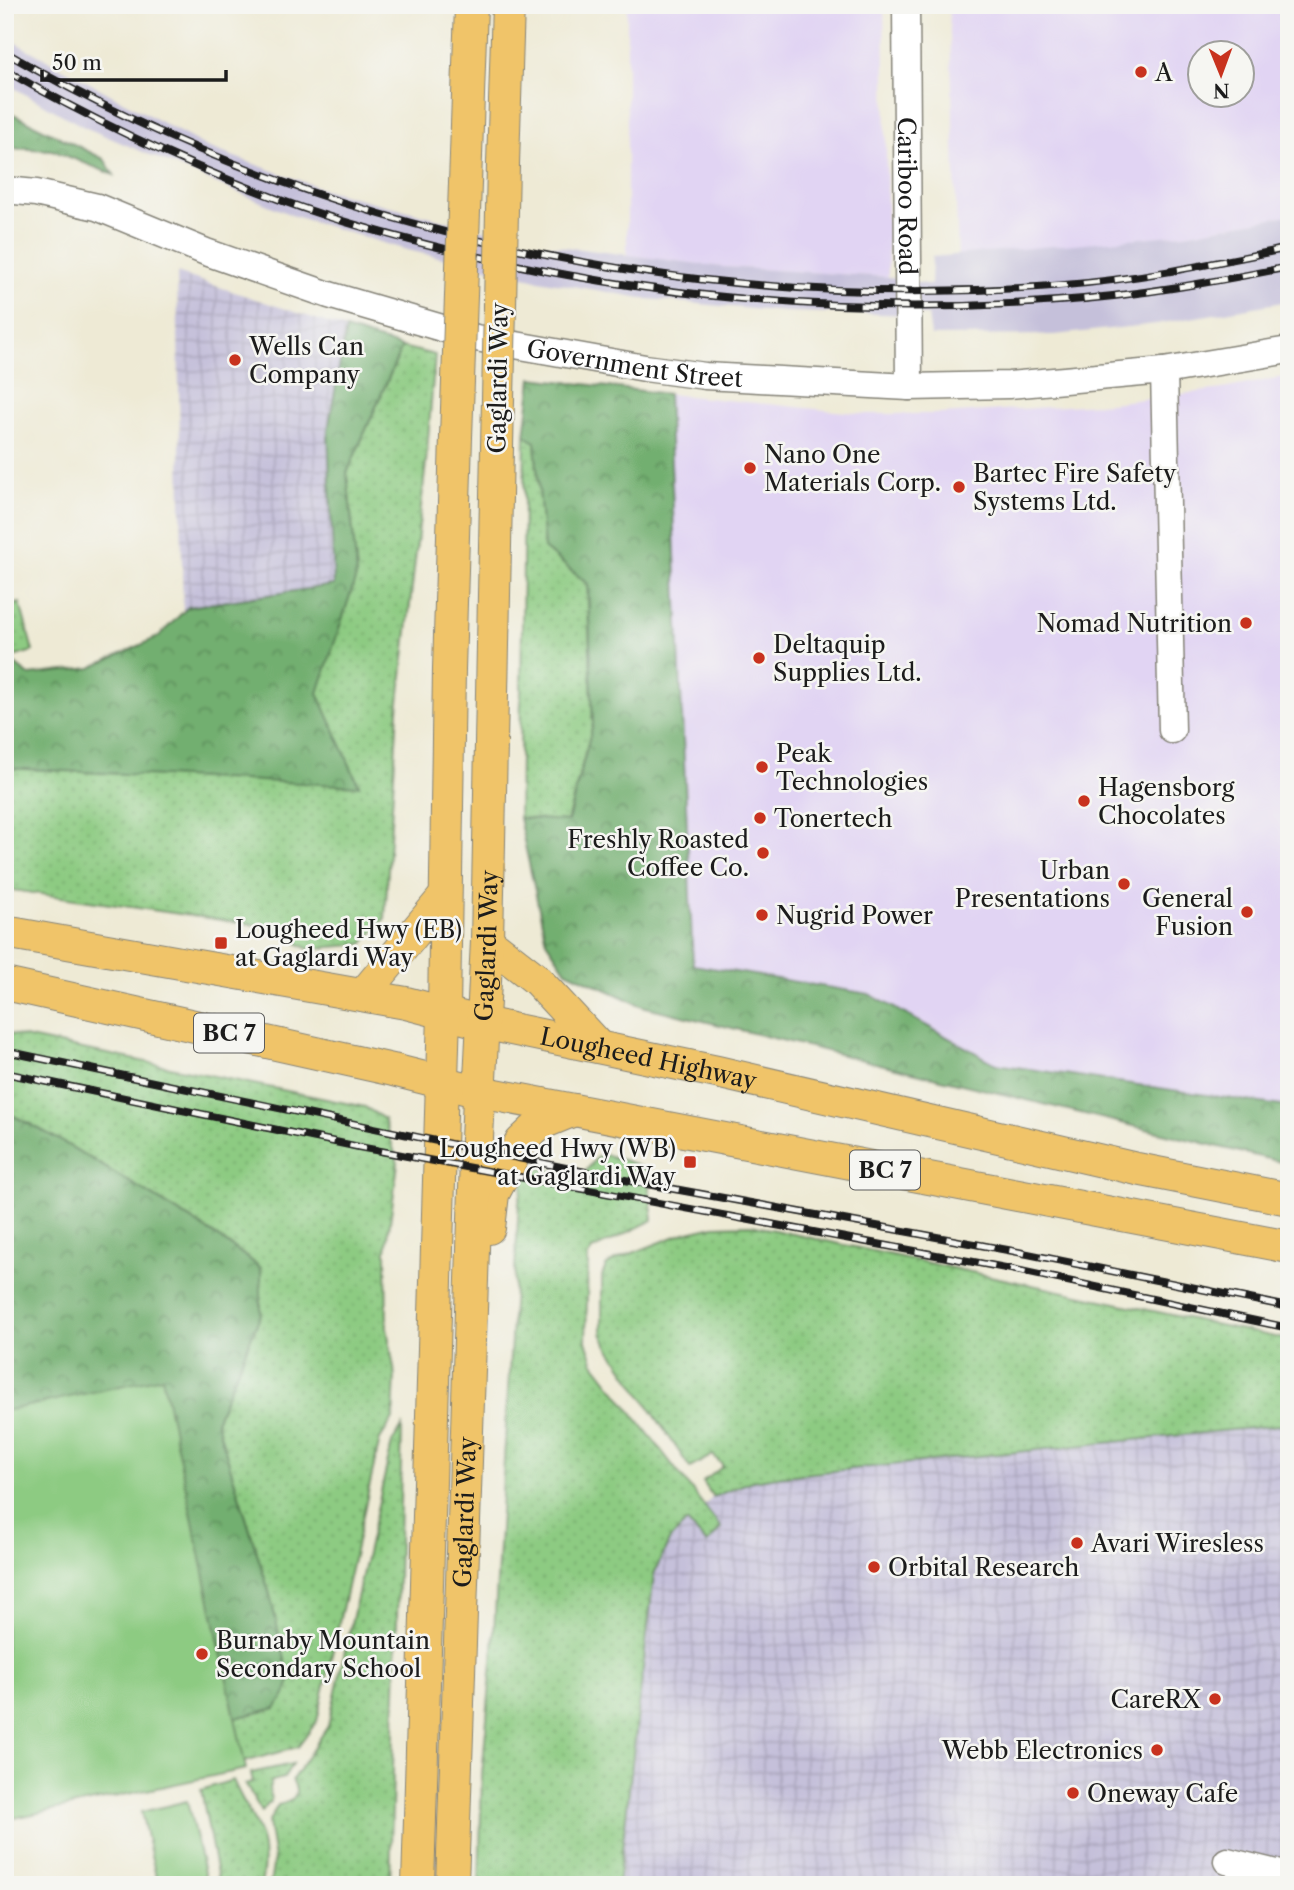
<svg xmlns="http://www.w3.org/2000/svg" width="1294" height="1890" font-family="'Libre Caslon Text',serif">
<defs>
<pattern id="industrial-grid" width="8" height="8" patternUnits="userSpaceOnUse" patternTransform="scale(1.75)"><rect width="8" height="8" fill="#c5c0da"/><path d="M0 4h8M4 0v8" fill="none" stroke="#a9a4ba"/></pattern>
<pattern id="green-dots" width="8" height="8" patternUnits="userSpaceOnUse" patternTransform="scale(1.75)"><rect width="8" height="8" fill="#8dcb82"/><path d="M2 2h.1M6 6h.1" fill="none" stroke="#79ae70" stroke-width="1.8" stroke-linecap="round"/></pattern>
<pattern id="forest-crowns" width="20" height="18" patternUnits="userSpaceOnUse" patternTransform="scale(1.75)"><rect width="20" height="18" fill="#72af70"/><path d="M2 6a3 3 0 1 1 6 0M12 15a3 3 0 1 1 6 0" fill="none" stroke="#5d8e5b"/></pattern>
</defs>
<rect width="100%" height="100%" fill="#f6f6f2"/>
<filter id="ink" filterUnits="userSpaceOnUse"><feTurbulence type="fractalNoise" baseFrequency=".0143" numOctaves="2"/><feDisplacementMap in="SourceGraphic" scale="14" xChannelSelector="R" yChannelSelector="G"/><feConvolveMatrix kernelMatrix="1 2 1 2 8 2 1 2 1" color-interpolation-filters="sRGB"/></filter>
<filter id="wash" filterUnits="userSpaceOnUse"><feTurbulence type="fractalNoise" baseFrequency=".00686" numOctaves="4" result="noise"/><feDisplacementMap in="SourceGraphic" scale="28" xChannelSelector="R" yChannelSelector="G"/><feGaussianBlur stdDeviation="1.57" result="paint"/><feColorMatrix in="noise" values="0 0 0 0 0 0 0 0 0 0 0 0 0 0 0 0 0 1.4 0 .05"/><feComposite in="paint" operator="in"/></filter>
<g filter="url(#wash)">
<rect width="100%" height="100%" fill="#eeead5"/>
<path fill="#e1d4f3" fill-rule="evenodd" d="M627 5H884L888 277 722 267 627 255Z
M949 5H1289V215L1185 234 958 256ZM1200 52H1242V94H1200Z
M1289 376V1107L996 1064 869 994 693 966 668 394 865 414H941L1111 403 1223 389Z"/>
<path fill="url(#industrial-grid)" d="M177 273 346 329 334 585 183 620Z
M1289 1424V1885H619L654 1574 670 1539 713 1497 752 1481 784 1476Z"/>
<path fill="#c5c0da" d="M5 37 207 147 326 190 533 243 722 267 888 277 931 285 932 257 1185 234 1289 215V301L1156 324 1055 335 931 336 928 315 784 312 648 299 533 279 403 249 294 216 84 127 5 83Z"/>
<path fill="url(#green-dots)" stroke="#54744f" stroke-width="2" d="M402 347 435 355 426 463 398 711 385 918 363 944 309 949 263 926 5 889V768L359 785 317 693 357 574 347 473Z
M525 435 535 442 544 548 587 584 593 724 567 821 519 818Z
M20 603 33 651 10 658 6 648V606Z
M5 1033 365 1107 384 1119 398 1163 386 1251 387 1328 395 1374 393 1419 380 1439 317 1721 298 1747 244 1762 235 1718 276 1708 270 1595 216 1421 261 1314V1268C220 1236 175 1210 131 1183 89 1158 49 1132 5 1112Z
M607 1155 635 1164 647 1171 653 1220 592 1250 588 1256 586 1341 594 1363 721 1528 707 1544 687 1522 670 1539 654 1574 618 1885H479L482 1775 493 1649 519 1202 526 1172 533 1167 582 1176 597 1157Z
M751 1225 1289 1340V1424L784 1476 752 1481 713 1497 703 1482 723 1466 713 1455 690 1468 608 1346 602 1333V1276L606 1266 615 1260 684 1233 714 1226Z
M402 1427 390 1885H270L274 1859 268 1823 278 1805C292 1802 302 1795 292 1780L328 1726 392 1443Z
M292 1764 284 1778 272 1781 269 1787 271 1800 262 1812 245 1784 253 1782 251 1773Z
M233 1780C252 1823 271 1834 261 1885H219L201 1790Z"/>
<path fill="url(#forest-crowns)" stroke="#476646" stroke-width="2" d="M5 110 104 159 114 175 52 150 5 148Z
M346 329 402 347 347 473 357 574 318 693 359 786 5 768V656L29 675 91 668 158 637 188 607 334 585 328 430Z
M532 378 668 394 693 965 869 994 996 1064 1289 1107V1164L642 1006 566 971 546 941 519 818 568 821 593 724 588 584 544 548 535 442 525 435Z
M5 1112C49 1132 89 1158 131 1183 175 1210 220 1236 261 1268V1314L216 1421 270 1595 290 1681 285 1695 276 1708 235 1718 162 1378 5 1411Z"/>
<path fill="#8dcb82" stroke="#54744f" stroke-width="2" d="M162 1377 246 1769 5 1820V1411Z
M187 1801 207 1885H158L141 1812Z"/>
</g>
<g filter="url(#ink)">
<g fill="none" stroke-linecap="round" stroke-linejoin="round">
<defs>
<g id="minor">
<path id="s1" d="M906 5 909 387"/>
<path id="s2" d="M5 190 36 193 97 207 206 252 329 295 476 338 645 368 705 376 909 387 1009 385 1164 371 1289 350"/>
<path d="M1164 371 1172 730"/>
<path d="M1227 1861 1289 1876"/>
</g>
<g id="major">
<path d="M466 155 471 5"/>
<path d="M503 164 508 5"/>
<path id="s3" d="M5 932 406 1003 483 1023 717 1072 1137 1169 1289 1199"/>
<path d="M487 941 536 979 599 1047"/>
<path d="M5 984 393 1070 480 1092 1289 1247"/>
<path d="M363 995 445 896"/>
<path d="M489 1228 493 1194 521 1142 540 1124 574 1110"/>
<path d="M418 1885 444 1013 449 669 456 437"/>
<path id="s4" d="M452 1885 476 1158 487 941 497 447"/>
</g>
</defs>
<use href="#minor" stroke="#858378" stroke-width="29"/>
<use href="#major" stroke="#858378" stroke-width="34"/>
<use href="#minor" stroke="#fff" stroke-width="26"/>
<use href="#major" stroke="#f0c469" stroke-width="32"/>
<defs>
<path id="rail" d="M5 52C321 237 701 315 1065 285 1140 279 1215 263 1289 248
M5 70C94 121 186 165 283 201 345 224 410 241 475 256 667 300 861 316 1058 301 1136 296 1212 282 1289 267
M5 1051 614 1178 1013 1251 1289 1307
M5 1073 359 1147 1011 1269 1289 1328"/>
</defs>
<use href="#rail" stroke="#1c1c1c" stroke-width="8"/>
<use href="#rail" stroke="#f6f6f2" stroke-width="5" stroke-dasharray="16" stroke-linecap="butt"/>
<defs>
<path id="major-bridge" d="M456 437 466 155
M497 447 503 164"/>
</defs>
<use href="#major-bridge" stroke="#858378" stroke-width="34" stroke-linecap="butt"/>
<use href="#major-bridge" stroke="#f0c469" stroke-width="32"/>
</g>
</g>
<g fill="#c8321e" stroke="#f6f6f2" stroke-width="2.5">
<circle cx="1141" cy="72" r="7"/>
<circle cx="235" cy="360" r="7"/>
<circle cx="750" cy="468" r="7"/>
<circle cx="959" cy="487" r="7"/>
<circle cx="1246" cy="623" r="7"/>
<circle cx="759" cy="658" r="7"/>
<circle cx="762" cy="767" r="7"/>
<circle cx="1084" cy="801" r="7"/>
<circle cx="760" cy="818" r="7"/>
<circle cx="763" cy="853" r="7"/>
<circle cx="1124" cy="884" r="7"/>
<circle cx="1247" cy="912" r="7"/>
<circle cx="762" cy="915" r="7"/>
<rect x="214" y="936" width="14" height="14" rx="3.5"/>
<rect x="683" y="1155" width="14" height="14" rx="3.5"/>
<circle cx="1077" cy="1543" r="7"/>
<circle cx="874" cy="1567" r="7"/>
<circle cx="202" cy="1654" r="7"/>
<circle cx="1215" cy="1699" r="7"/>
<circle cx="1157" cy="1750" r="7"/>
<circle cx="1073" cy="1793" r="7"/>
</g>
<g text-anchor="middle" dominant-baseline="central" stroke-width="5" stroke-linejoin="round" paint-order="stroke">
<g fill="#f6f6f2" stroke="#5d5d5c" stroke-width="2">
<rect x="194" y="1013.5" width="70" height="39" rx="5"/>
<rect x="850" y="1150.5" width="70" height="39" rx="5"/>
</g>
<g font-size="23" font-weight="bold" fill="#1c1c1c">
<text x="229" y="1033">BC 7</text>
<text x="885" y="1170">BC 7</text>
</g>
<g font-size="24" fill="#1c1c1c" stroke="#f6f6f2" text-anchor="start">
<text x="1155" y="72">A</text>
<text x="249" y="346">Wells Can<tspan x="249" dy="28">Company</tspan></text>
<text x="764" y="454">Nano One<tspan x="764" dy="28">Materials Corp.</tspan></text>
<text x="973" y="473">Bartec Fire Safety<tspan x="973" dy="28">Systems Ltd.</tspan></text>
<text x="1232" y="623" text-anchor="end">Nomad Nutrition</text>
<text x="773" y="644">Deltaquip<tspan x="773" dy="28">Supplies Ltd.</tspan></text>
<text x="776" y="753">Peak<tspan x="776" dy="28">Technologies</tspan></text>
<text x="1098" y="787">Hagensborg<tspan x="1098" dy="28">Chocolates</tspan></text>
<text x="774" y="818">Tonertech</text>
<text x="749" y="839" text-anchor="end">Freshly Roasted<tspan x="749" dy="28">Coffee Co.</tspan></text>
<text x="1110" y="870" text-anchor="end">Urban<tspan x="1110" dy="28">Presentations</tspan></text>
<text x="1233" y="898" text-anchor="end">General<tspan x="1233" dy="28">Fusion</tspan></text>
<text x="776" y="915">Nugrid Power</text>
<text x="235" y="929">Lougheed Hwy (EB)<tspan x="235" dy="28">at Gaglardi Way</tspan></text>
<text x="676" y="1148" text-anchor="end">Lougheed Hwy (WB)<tspan x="676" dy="28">at Gaglardi Way</tspan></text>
<text x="1091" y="1543">Avari Wiresless</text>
<text x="888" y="1567">Orbital Research</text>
<text x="216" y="1640">Burnaby Mountain<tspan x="216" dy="28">Secondary School</tspan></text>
<text x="1201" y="1699" text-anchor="end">CareRX</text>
<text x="1143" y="1750" text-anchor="end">Webb Electronics</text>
<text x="1087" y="1793">Oneway Cafe</text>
</g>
<g font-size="24" fill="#1c1c1c" stroke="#f6f6f2">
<text stroke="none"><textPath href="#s1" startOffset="191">Cariboo Road</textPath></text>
<text stroke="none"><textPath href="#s2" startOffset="656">Government Street</textPath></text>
<text transform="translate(498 378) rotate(-89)">Gaglardi Way</text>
<text stroke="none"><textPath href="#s4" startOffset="940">Gaglardi Way</textPath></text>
<text stroke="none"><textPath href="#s3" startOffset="656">Lougheed Highway</textPath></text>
<text stroke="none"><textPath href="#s4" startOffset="373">Gaglardi Way</textPath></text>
</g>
</g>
<rect width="1294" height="1890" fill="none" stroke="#f6f6f2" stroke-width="28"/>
<g transform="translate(1221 74) rotate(179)"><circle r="33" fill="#f6f6f2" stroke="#9f9f9c" stroke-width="2"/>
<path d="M0-5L12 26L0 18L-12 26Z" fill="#c8321e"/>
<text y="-10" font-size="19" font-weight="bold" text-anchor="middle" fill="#1c1c1c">N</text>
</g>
<path d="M42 70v10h184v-10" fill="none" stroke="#1c1c1c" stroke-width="3.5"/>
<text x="52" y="70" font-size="21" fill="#1c1c1c" stroke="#f6f6f2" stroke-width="5" paint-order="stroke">50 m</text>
</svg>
